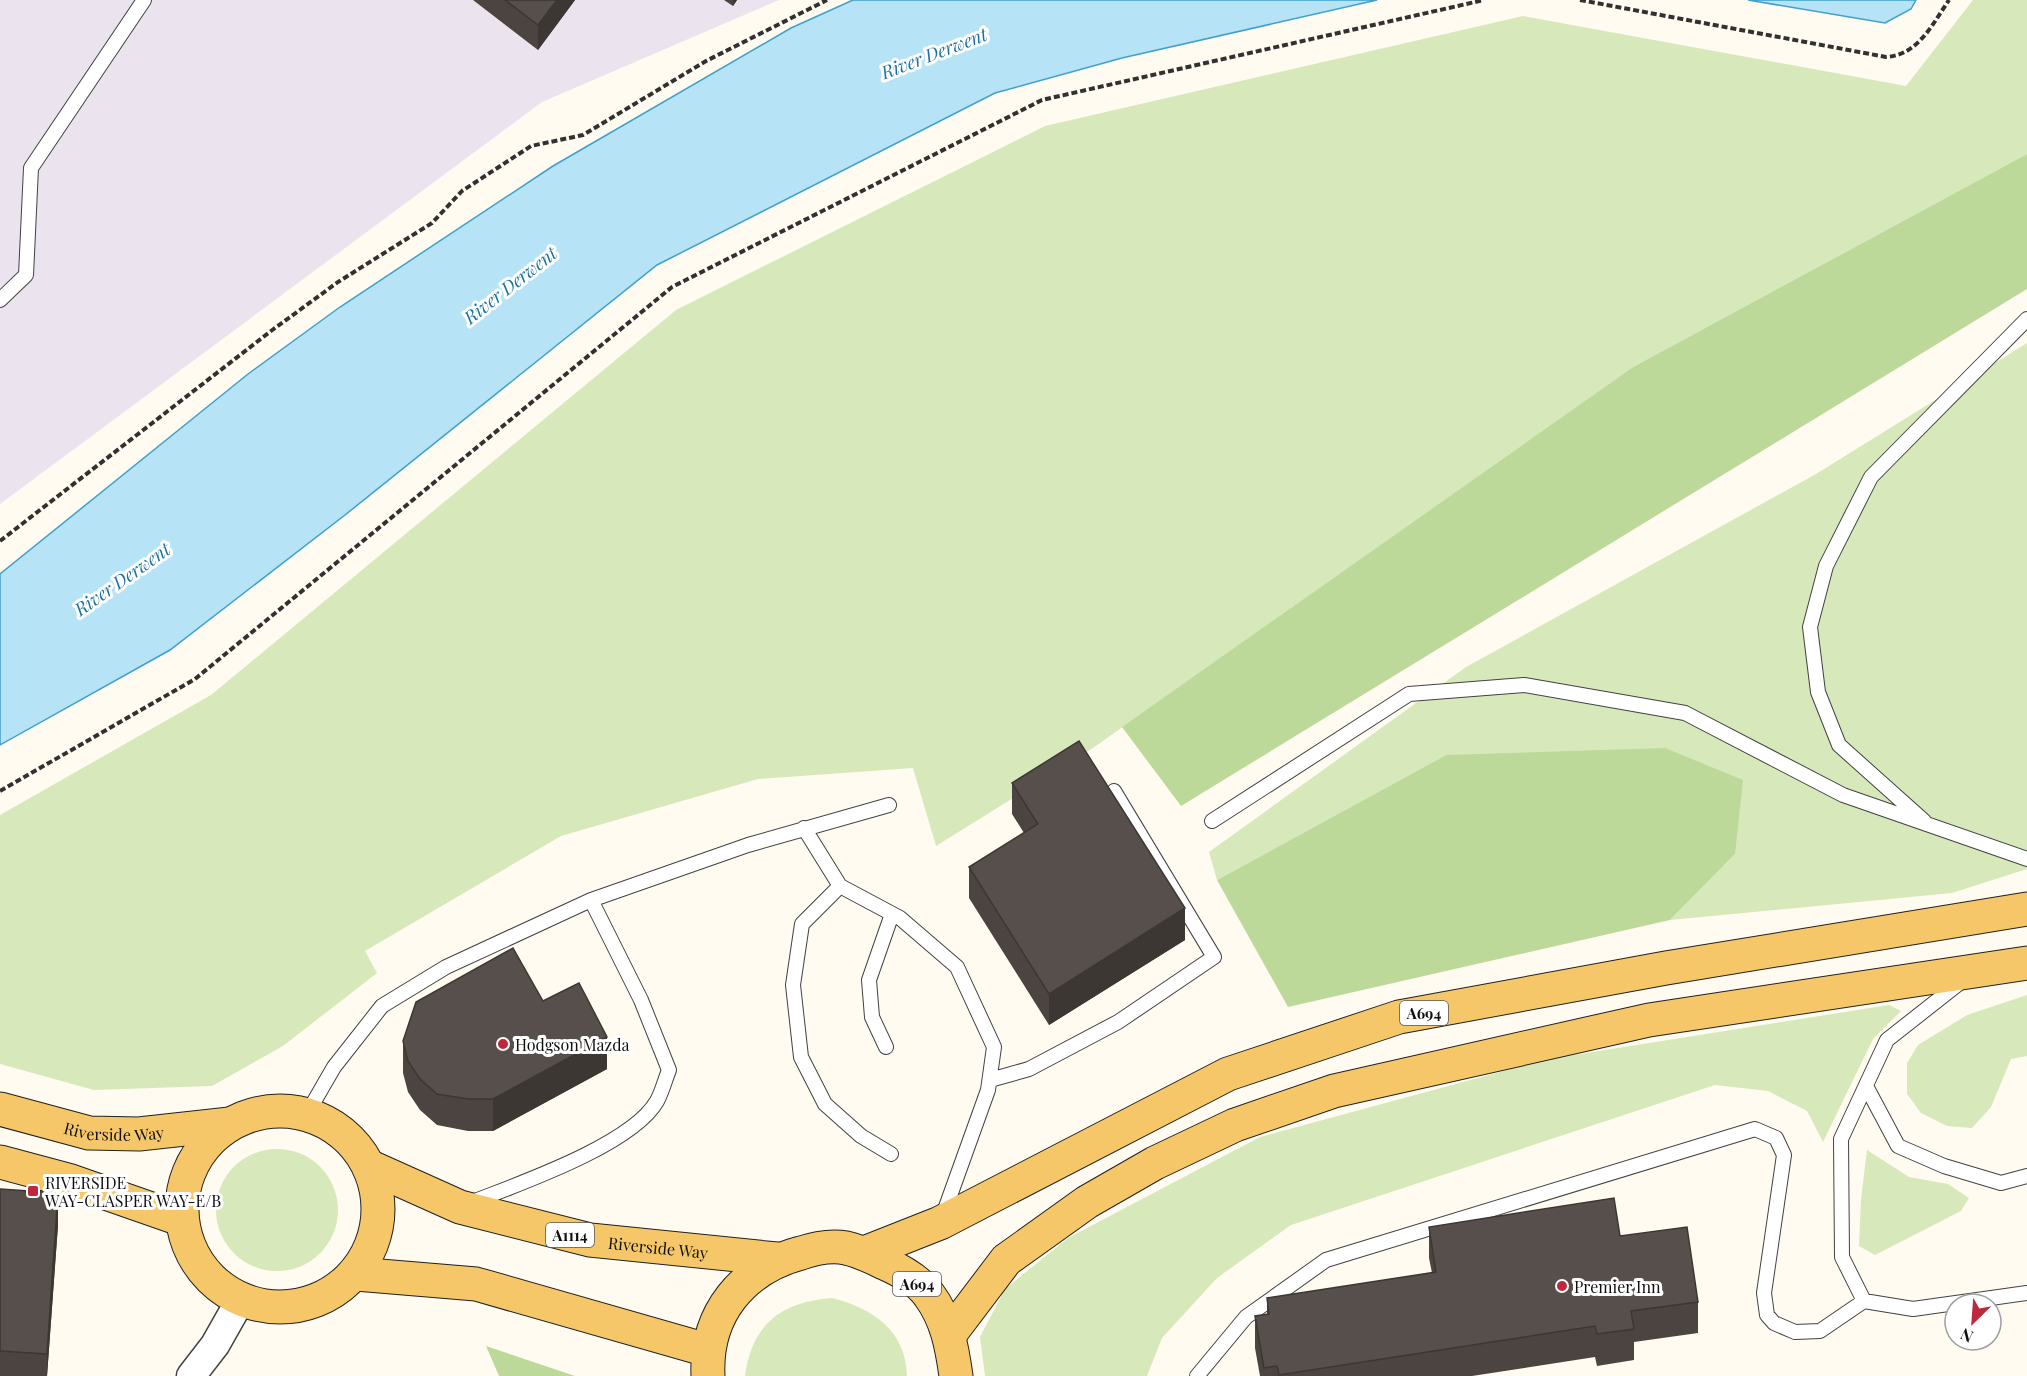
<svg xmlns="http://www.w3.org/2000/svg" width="2027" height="1376" font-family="'Playfair Display',serif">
<rect width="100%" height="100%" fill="#fffbf1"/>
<path fill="#ebe3ed" d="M0 0H779L542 102 0 504Z"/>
<path fill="#d7e9ba" d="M1973 0H2027V154L1633 367 1090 750 936 846 913 768 758 779 561 836 365 951 377 973 283 1046 212 1086 94 1090 0 1064V815L211 695 676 310 1045 126 1523 16 1906 86Z
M2027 343V869L1952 893 1670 920 1735 854 1446 755 1217 880 1209 852 1466 667 1816 474Z
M2027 995V1056L2011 1059 1991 1107 1972 1128 1947 1126 1921 1113 1907 1094V1063L1918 1045 1967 1015Z
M1889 1005 1901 1011 1873 1039 1823 1142 1807 1111 1768 1091 1715 1085 1291 1225 1217 1278 1162 1338 1147 1376H985L980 1337 1005 1289 1068 1238 1260 1137 1548 1059Z
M216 1210a61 61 0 1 1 122 0a61 61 0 1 1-122 0Z
M1867 1150 1909 1177 1948 1184 1969 1198 1961 1211 1875 1255 1859 1246 1861 1199Z
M832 1298C872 1308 906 1330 907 1376H745C752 1324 781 1302 832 1298Z"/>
<path fill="#bcd99a" d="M2027 154V289L1181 806 1122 727 1633 367Z
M1665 748 1743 780 1735 854 1670 920 1288 1007 1217 880 1446 755Z
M486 1346 575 1376H499Z"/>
<path fill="#b6e3f5" stroke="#3ea0cb" stroke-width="1.5" d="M853 0H1377L1122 58 995 93 657 265 345 515 170 650 0 745V574L248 374 340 307 553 166 791 28Z
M1748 0H1916L1911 9 1885 23Z"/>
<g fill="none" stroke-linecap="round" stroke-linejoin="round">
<defs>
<path id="service" d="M0 300 26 275 31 168 144 0
M1212 821 1409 694 1524 685 1685 713 1843 795 2027 859
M1924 821 1839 745 1818 692 1810 627 1826 566 1871 477 2027 319
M804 828 840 886 900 918 957 967 994 1047 988 1090 942 1218
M840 886 802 924 793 985 801 1057 825 1104 861 1136 891 1154
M1962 981 1887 1040 1841 1139 1842 1257 1864 1301 1913 1309 2027 1293
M886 1047 872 1017 869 980 892 914
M990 1080 1029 1069 1118 1022 1214 957 1114 791
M1866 1086 1898 1146 1944 1166 2001 1183 2027 1176
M308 1112 334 1067 382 1006 446 967 591 900 748 845 889 805
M470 1203C518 1184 632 1145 657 1101 662 1092 665 1080 669 1070L641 1000 591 900
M1197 1376 1246 1317 1326 1260 1755 1129 1776 1138 1784 1155 1764 1293 1767 1315 1774 1323 1795 1332 1820 1331 1864 1301"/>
<path id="minor" d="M191 1376 215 1345 241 1299"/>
<g id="primary">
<path id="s1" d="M0 1109 89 1133 139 1134 230 1124"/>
<circle cx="280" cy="1209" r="98"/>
<path d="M0 1162 71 1181 180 1219"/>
<path id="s2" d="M373 1168 460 1207 590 1240 777 1259"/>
<path d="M864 1253 940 1223 1228 1074 1399 1017 1666 968 2027 909"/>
<path d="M356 1274 476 1284 707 1350"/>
<path d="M950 1334 1006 1260 1087 1202 1155 1163 1235 1125 1334 1091 1649 1020 2027 963"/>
<path d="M708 1376C705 1314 742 1269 801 1253 816 1248 831 1245 846 1248 860 1251 872 1257 884 1263 900 1270 919 1281 929 1295 947 1319 952 1347 956 1376"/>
</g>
</defs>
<use href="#service" stroke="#424242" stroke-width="16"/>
<use href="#minor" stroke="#424242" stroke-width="31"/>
<use href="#primary" stroke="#202020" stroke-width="35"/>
<path stroke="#313131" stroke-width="4" stroke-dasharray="6 3" stroke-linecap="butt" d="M1580 0 1886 57C1918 55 1932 25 1949 0
M0 541 271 331 338 282 432 223 462 191 531 146 583 135 706 61 827 0
M0 791 195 679 672 287 1042 100 1484 0"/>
<use href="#service" stroke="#fff" stroke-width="14"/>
<use href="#minor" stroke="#fff" stroke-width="28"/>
<use href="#primary" stroke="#f6c769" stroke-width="33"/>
</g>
<path fill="#4b4440" d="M473 0H575L538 50Z
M724 0H737L733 6Z
M1012 783 1185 940 1049 1025 969 898V867L1024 833 1012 814Z
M543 1001 607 1069 493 1131H468L437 1125 420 1110 408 1092 403 1073V1041Z
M0 1189 58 1225 47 1376H0Z
M1429 1227 1620 1236 1698 1302V1333L1634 1342V1360L1597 1366 1595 1357 1472 1376H1260L1255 1348V1316L1267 1315V1298L1432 1273 1429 1258Z"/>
<path fill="#3d3734" d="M557 0H575L538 50V25Z
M733 0H737L733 6Z
M1185 908V940L1049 1025V994Z
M607 1037V1069L493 1131V1099Z
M58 1193V1225L47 1376V1354Z"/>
<path fill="#574f4b" stroke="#3d3734" stroke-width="1.5" d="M505 0H557L538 25Z
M1079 741 1185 908 1049 994 969 867 1038 824 1012 783Z
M513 948 543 1001 579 983 607 1037 493 1099H468L437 1094 420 1079 408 1061 403 1041 416 1002Z
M0 1189 58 1193 47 1354 0 1351Z
M1614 1198 1620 1236 1687 1227 1698 1302 1631 1311 1634 1329 1597 1334 1595 1326 1279 1375 1277 1366 1264 1368 1255 1316 1269 1314 1267 1298 1436 1272 1429 1227Z"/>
<g fill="#bd283d" stroke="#fff" stroke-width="2">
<circle cx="503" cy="1044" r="6"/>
<rect x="27" y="1185" width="12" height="12" rx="3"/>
<circle cx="1562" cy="1286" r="6"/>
</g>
<g text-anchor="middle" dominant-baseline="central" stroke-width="6" stroke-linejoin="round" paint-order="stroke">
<g fill="#fff" stroke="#575757" stroke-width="1.5">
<rect x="1400" y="1001" width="48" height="24" rx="4.5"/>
<rect x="546" y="1223" width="48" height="24" rx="4.5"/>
<rect x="893" y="1272" width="48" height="24" rx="4.5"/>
</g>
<g font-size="15" font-weight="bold" fill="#0f0f0f">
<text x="1424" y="1013">A694</text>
<text x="570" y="1235">A1114</text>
<text x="917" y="1284">A694</text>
</g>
<g font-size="16" fill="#0f0f0f" stroke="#fff" text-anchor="start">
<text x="515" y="1044">Hodgson Mazda</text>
<text x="45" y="1182">RIVERSIDE<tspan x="45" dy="18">WAY-CLASPER WAY-E/B</tspan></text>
<text x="1574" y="1286">Premier Inn</text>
</g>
<g font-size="16" fill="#0f0f0f" stroke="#fff">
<text stroke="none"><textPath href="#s1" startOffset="117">Riverside Way</textPath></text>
<text stroke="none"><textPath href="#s2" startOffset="298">Riverside Way</textPath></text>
</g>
<g font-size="18" font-style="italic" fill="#19719f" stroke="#fff">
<text transform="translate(934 53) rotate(-21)">River Derwent</text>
<text transform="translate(510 285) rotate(-38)">River Derwent</text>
<text transform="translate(122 579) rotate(-35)">River Derwent</text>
</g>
</g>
<g transform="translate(1973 1322) rotate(205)"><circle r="28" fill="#ffffff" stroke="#9f9f9f" stroke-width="1.5"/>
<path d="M0-4.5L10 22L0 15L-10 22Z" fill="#bd283d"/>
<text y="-9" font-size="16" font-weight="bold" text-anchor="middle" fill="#0f0f0f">N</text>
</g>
</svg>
